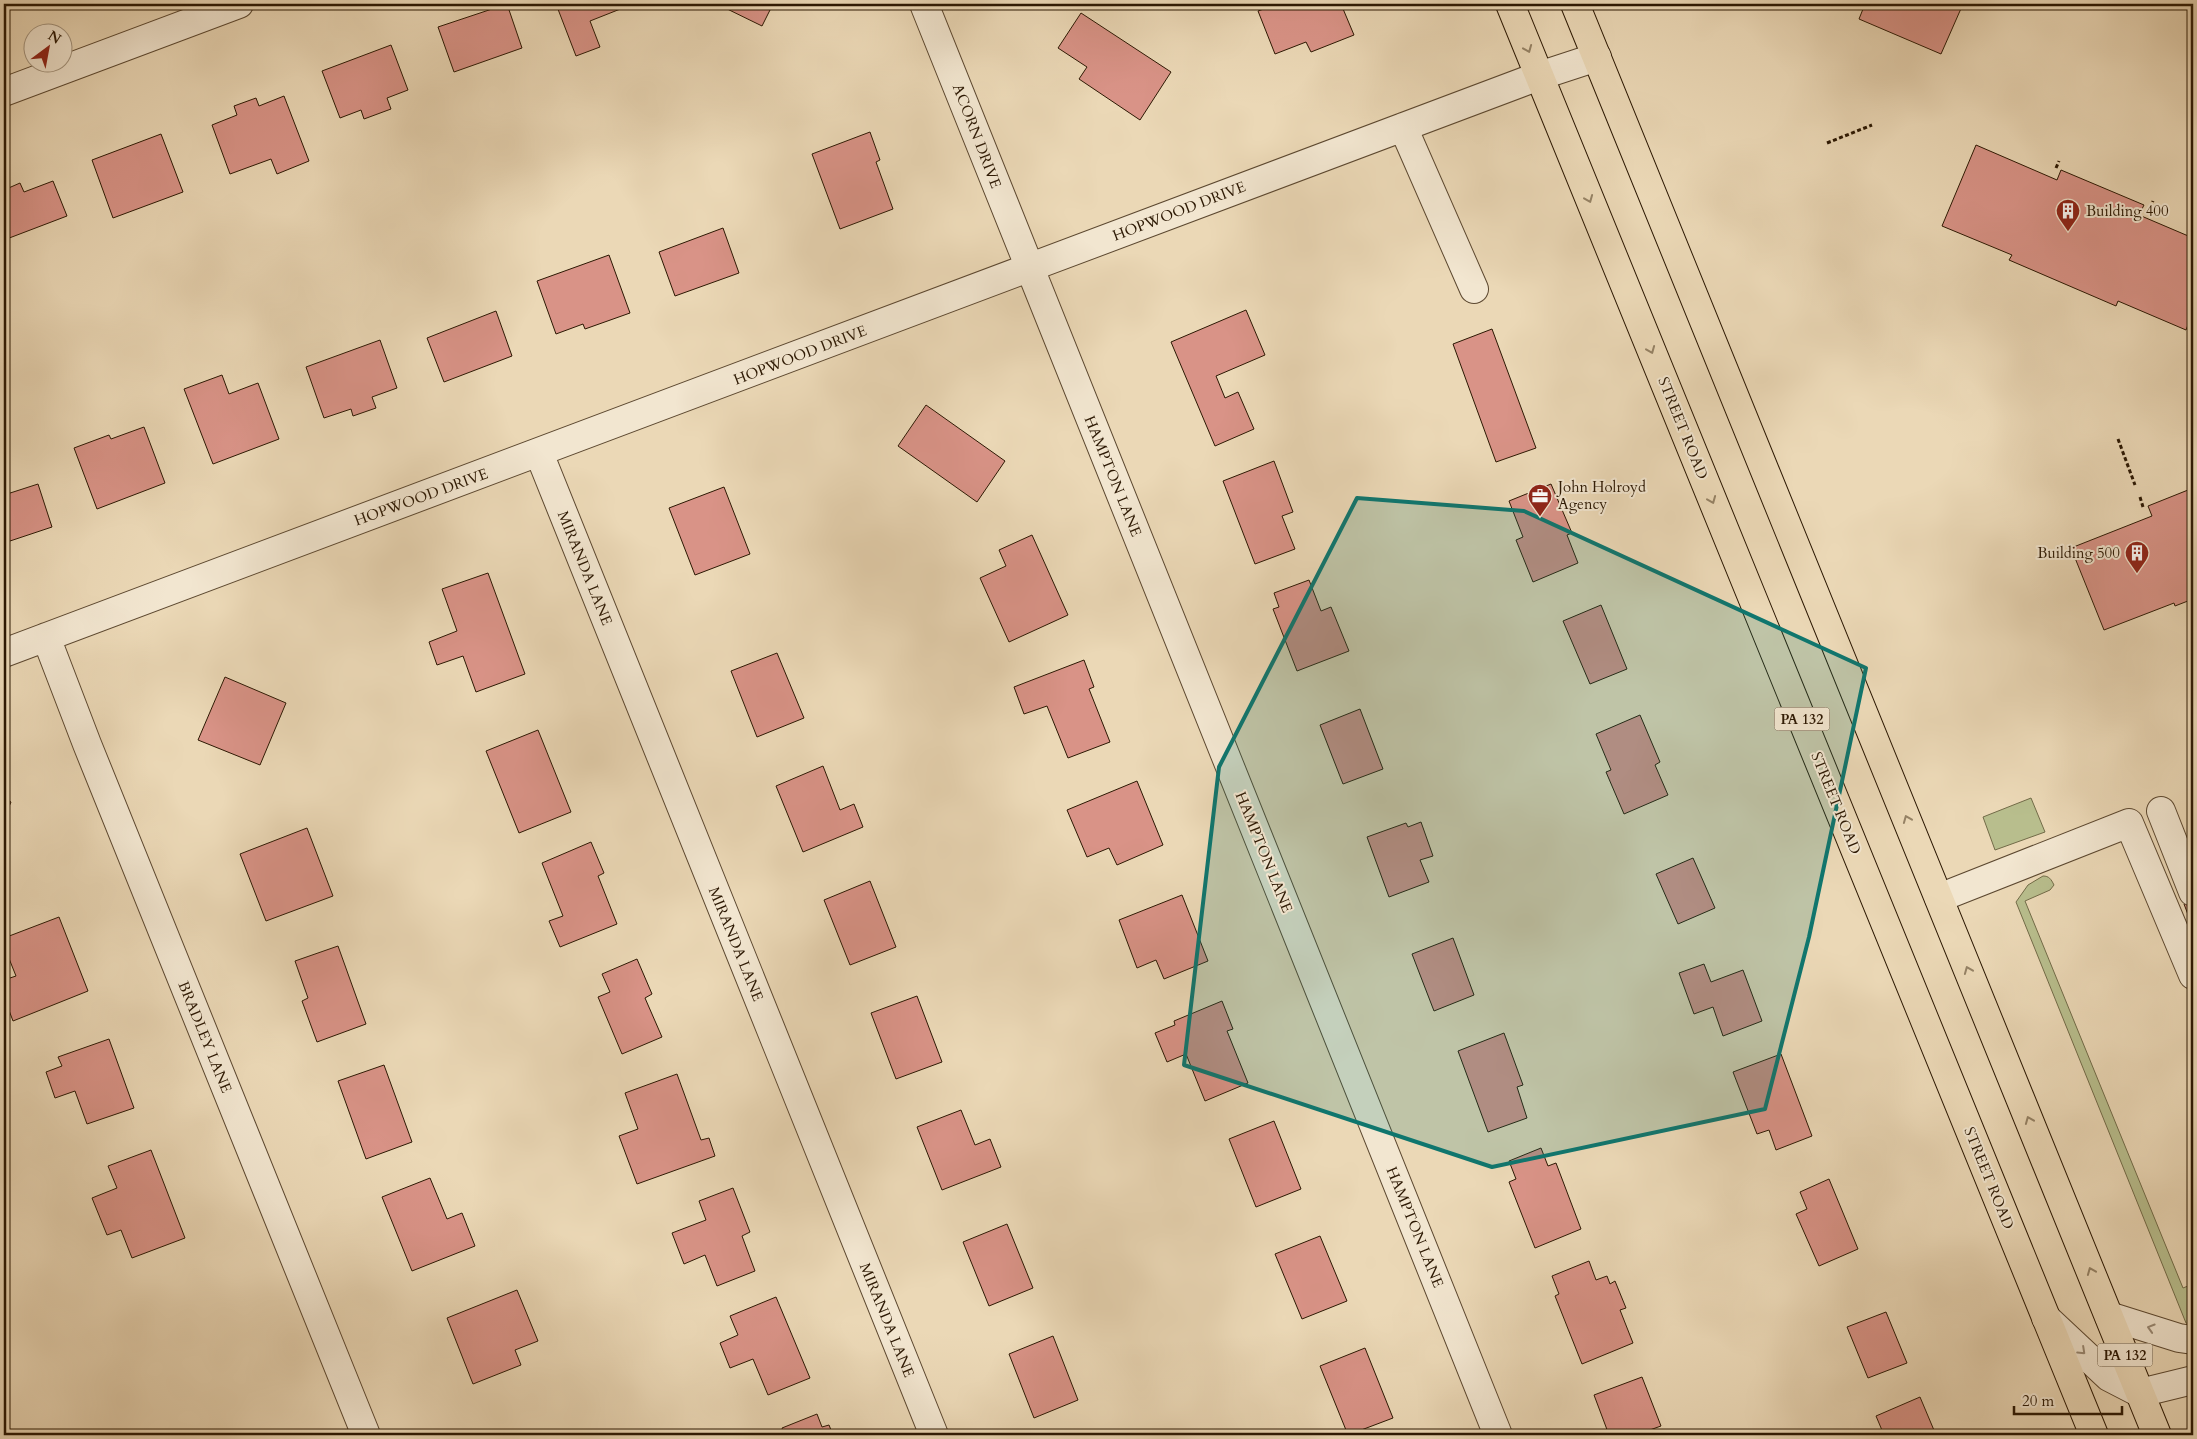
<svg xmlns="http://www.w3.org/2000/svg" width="2197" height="1439" font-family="Cardo,serif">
<rect width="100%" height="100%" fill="#ebd8b6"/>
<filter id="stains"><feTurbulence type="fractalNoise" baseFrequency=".004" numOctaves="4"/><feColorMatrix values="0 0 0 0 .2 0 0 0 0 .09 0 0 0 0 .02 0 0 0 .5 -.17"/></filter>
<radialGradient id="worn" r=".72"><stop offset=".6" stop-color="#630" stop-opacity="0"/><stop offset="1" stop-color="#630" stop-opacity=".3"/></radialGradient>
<path fill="#b8be8d" stroke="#726b48" d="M2031 798 2045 832 1995 850 1983 817Z
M2043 876C2049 876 2051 879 2054 885L2050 890 2025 901 2183 1288 2193 1284V1325L2186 1323 2016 902 2028 885Z"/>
<path fill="#d99387" stroke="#2c1803" d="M507 4 522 48 454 72 438 27Z
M556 4H633L590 21 600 47 576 56Z
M717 4H773L762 26Z
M1278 4H1341L1354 35 1311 52 1306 42 1275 54 1258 11Z
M1865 4H1963L1941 54 1859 19Z
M1081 13 1171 72 1140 120 1079 79 1087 67 1058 48Z
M391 45 408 90 387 98 391 109 364 119 361 110 340 118 322 71Z
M284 96 309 161 277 174 271 159 230 174 212 125 237 115 234 106 256 98 259 106Z
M870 132 880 160 876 162 893 209 840 229 812 154Z
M161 134 183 192 113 218 92 160Z
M1976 145 2057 180 2061 170 2144 205 2139 215 2193 238V312L2186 330 2118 301 2116 306 2009 260 2012 255 1942 226Z
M53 181 67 216 4 240V190L20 183 24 192Z
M723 228 739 273 675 296 659 252Z
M609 255 630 313 585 329 583 324 556 334 537 281Z
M1246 310 1265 355 1216 376 1225 398 1238 392 1254 429 1215 446 1171 342Z
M496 311 512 356 444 382 427 338Z
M1492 329 1536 448 1496 462 1453 344Z
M380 340 397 388 372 397 376 408 353 416 351 409 324 418 306 367Z
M222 375 229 394 258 383 279 439 213 464 184 389Z
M926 405 1005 461 977 502 898 446Z
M144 427 165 483 97 509 74 448 109 435 111 439Z
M1274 461 1293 512 1282 516 1295 549 1255 564 1223 481Z
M38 484 52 527 4 543V495Z
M1551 484 1572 533 1567 535 1578 563 1533 582 1516 540 1523 537 1509 501Z
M724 487 750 554 695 575 669 508Z
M2193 488V599L2175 606 2174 603 2104 630 2071 548 2152 516 2148 506Z
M1032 535 1068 615 1009 642 980 578 1006 566 999 550Z
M488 573 525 674 476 692 463 656 437 665 429 642 457 631 442 589Z
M1309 580 1321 611 1331 607 1349 651 1297 671 1273 609 1279 607 1274 593Z
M1601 605 1627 669 1590 684 1563 621Z
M777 653 804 718 757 737 731 671Z
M1084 660 1094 687 1089 689 1110 742 1068 758 1047 706 1024 714 1014 687Z
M225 677 286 703 260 765 198 740Z
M1360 709 1383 769 1343 784 1320 725Z
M1640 715 1660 762 1655 765 1668 795 1624 814 1606 772 1611 770 1596 734Z
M538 730 571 812 519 833 486 751Z
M823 766 840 810 854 804 863 827 803 852 776 786Z
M1137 781 1163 845 1117 865 1109 848 1087 857 1067 810Z
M4 798 11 802 4 818Z
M1421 822 1433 856 1420 860 1429 882 1389 897 1367 837 1406 823 1408 827Z
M307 828 333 896 266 921 240 854Z
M591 842 604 873 598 876 617 924 560 947 549 921 563 916 542 863Z
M1693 858 1715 908 1678 924 1656 874Z
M870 881 896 947 850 965 824 900Z
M1182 895 1208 961 1164 979 1156 960 1137 968 1119 920Z
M2193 900V928L2184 904Z
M59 917 88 991 13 1021 4 997V980L16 976 4 946V938Z
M1453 938 1474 995 1434 1011 1412 954Z
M338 946 366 1024 317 1042 302 1001 308 998 295 961Z
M637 959 652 994 645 998 662 1037 622 1054 598 997 610 992 602 974Z
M1704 964 1711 982 1743 970 1762 1021 1723 1036 1713 1007 1694 1014 1679 973Z
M917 996 942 1062 896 1079 871 1013Z
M1222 1001 1233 1029 1227 1031 1248 1083 1205 1101 1186 1054 1167 1062 1155 1033 1175 1025 1174 1021Z
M1504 1033 1523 1085 1517 1087 1527 1118 1488 1132 1458 1051Z
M109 1039 134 1108 87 1124 75 1091 55 1098 46 1072 62 1066 58 1057Z
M1781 1054 1812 1136 1776 1150 1769 1130 1757 1134 1733 1072Z
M384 1065 412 1142 366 1159 338 1081Z
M677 1074 701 1140 709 1138 715 1156 637 1184 619 1136 638 1129 625 1093Z
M961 1110 975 1145 990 1139 1001 1167 942 1190 917 1127Z
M1274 1121 1301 1189 1256 1207 1229 1139Z
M1541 1148 1548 1166 1556 1163 1581 1229 1535 1248 1509 1182 1516 1179 1509 1161Z
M151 1150 185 1238 132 1258 121 1230 107 1235 92 1198 117 1188 108 1166Z
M430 1178 447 1219 462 1213 475 1246 412 1271 382 1197Z
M1829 1179 1858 1249 1819 1266 1796 1214 1807 1209 1800 1192Z
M733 1188 750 1232 742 1236 755 1271 717 1286 705 1255 684 1264 672 1233 706 1220 699 1201Z
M1007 1224 1033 1288 989 1306 963 1242Z
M1320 1236 1347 1301 1302 1319 1275 1254Z
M1589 1261 1596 1280 1607 1276 1610 1284 1615 1281 1626 1308 1620 1310 1633 1343 1582 1364 1555 1296 1559 1294 1552 1276Z
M517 1290 538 1341 515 1350 521 1365 473 1384 447 1318Z
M776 1297 810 1378 768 1395 753 1359 730 1368 720 1343 738 1335 730 1316Z
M1886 1312 1907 1363 1868 1378 1847 1327Z
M1053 1336 1078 1400 1034 1418 1009 1354Z
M1365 1348 1393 1418 1348 1435 1320 1366Z
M1642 1377 1661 1426 1647 1431 1649 1435H1609L1594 1395Z
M1920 1397 1936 1435H1884L1876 1416Z
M817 1414 822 1427 829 1425 833 1435H784L782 1428Z"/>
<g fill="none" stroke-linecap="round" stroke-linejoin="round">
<defs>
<path id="minor" d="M924 4 1498 1435
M4 92 239 4
M1403 127 1474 289
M539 453 934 1435
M46 637 87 744 366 1435
M4 653 1539 76 1597 57
M2161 811 2193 892
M1939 898 2129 823 2193 975
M2109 1316 2179 1338 2193 1340
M2046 1318 2109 1377 2140 1393 2193 1380"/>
<path id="major" d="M1510 4 2094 1435
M1575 4 2157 1435"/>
</defs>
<use href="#minor" stroke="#5c4830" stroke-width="30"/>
<use href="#major" stroke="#2c1803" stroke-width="30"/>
<path stroke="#2c1803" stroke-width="3" stroke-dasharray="4 2.5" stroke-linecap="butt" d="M1827 143 1872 125
M2056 168 2059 161
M2150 208 2153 201
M2118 439 2135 485
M2140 497 2143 507"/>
<use href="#minor" stroke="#f2e6d0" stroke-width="28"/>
<use href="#major" stroke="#ebd8b6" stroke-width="28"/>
</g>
<defs><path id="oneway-chevron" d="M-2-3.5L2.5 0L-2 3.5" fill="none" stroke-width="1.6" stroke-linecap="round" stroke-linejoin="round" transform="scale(1.25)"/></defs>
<g stroke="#958265">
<use href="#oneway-chevron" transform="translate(1528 49) rotate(68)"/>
<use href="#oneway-chevron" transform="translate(1589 199) rotate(68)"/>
<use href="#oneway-chevron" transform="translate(1651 350) rotate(68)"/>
<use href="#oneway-chevron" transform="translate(1712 500) rotate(68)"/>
<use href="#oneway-chevron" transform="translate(1907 819) rotate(-112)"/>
<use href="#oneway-chevron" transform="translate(1968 970) rotate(-112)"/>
<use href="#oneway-chevron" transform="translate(2029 1120) rotate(-112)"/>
<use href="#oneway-chevron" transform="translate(2091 1271) rotate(-112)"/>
</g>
<g stroke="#998974">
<use href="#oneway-chevron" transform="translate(2151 1328) rotate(-163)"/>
<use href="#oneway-chevron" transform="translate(2082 1351) rotate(43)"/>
</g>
<path fill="#0f766e" fill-opacity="0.2" stroke="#0f766e" stroke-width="4" stroke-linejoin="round" d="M1357 498 1524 511 1866 668 1809 937 1765 1109 1492 1167 1184 1065 1219 767Z"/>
<defs>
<symbol id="building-pin" viewBox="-11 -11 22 30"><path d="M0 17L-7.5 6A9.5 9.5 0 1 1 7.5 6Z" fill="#8f2418" stroke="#f2e6d0"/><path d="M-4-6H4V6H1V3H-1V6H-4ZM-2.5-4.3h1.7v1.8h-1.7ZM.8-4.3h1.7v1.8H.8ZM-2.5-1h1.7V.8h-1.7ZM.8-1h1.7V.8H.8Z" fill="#fff"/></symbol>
<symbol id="office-pin" viewBox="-11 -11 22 30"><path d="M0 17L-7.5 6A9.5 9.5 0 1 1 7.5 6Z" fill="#8f2418" stroke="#f2e6d0"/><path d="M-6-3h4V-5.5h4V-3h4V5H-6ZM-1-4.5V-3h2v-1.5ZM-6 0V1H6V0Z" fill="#fff"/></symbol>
</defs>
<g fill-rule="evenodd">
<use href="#building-pin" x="2054" y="197" width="28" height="38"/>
<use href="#office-pin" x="1526" y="482" width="28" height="38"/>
<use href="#building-pin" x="2123" y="539" width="28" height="38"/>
</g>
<g text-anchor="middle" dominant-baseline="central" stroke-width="4" stroke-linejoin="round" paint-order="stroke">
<g fill="#f2e6d0" stroke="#675640" stroke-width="1">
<rect x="1774.5" y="707.5" width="55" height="23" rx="4"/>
<rect x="2097.5" y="1343.5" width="55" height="23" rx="4"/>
</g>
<g font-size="14" font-weight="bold" fill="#2c1803">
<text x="1802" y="719">PA 132</text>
<text x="2125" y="1355">PA 132</text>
</g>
<g font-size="15" fill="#2c1803" stroke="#f2e6d0">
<text transform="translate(977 136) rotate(69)">ACORN DRIVE</text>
<text transform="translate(1179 211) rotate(-21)">HOPWOOD DRIVE</text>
<text transform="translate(800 355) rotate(-21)">HOPWOOD DRIVE</text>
<text transform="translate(1683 428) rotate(68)">STREET ROAD</text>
<text transform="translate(1113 476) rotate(68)">HAMPTON LANE</text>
<text transform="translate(421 497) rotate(-20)">HOPWOOD DRIVE</text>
<text transform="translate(585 568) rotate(68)">MIRANDA LANE</text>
<text transform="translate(1836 803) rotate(68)">STREET ROAD</text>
<text transform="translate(1264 852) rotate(68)">HAMPTON LANE</text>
<text transform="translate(736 944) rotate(68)">MIRANDA LANE</text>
<text transform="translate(205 1037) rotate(68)">BRADLEY LANE</text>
<text transform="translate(1989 1178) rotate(68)">STREET ROAD</text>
<text transform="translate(1415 1227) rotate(68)">HAMPTON LANE</text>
<text transform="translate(887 1320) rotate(68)">MIRANDA LANE</text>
</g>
<g font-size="15" fill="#2c1803" stroke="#f2e6d0" text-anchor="start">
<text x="2086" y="211">Building 400</text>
<text x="1558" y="487">John Holroyd<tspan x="1558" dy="17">Agency</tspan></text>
<text x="2120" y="553" text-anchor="end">Building 500</text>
</g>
</g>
<rect width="2197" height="1439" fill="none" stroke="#ebd8b6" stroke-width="20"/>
<rect x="5" y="5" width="2187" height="1429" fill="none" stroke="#2c1803" stroke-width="2.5"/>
<rect x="10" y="10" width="2177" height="1419" fill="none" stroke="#2c1803"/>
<g transform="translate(48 48) rotate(32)"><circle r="24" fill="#f2e6d0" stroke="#a3947e"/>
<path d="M0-4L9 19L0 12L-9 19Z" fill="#8f2418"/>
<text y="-8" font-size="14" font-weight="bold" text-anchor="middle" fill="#2c1803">N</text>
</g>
<path d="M2014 1406v8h108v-8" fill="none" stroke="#2c1803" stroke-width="2.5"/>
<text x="2022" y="1406" font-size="15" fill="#2c1803" stroke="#f2e6d0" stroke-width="4" paint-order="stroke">20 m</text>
<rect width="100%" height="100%" filter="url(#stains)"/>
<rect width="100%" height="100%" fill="url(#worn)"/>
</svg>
